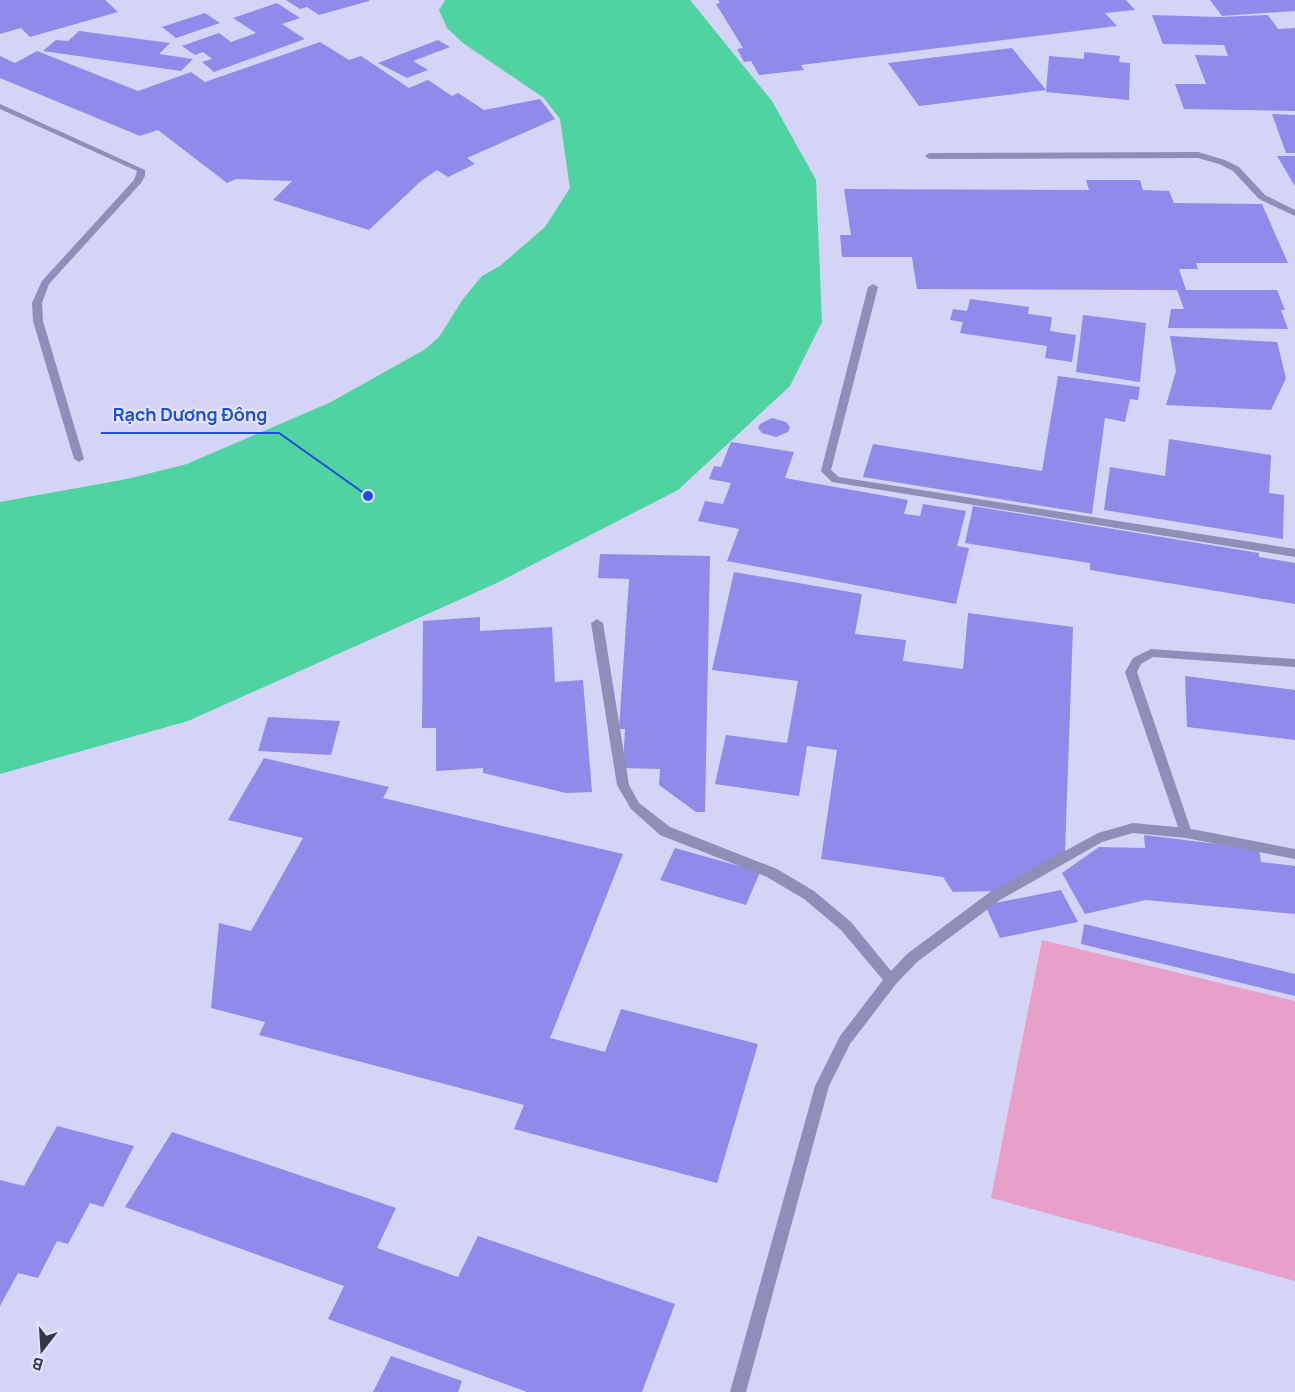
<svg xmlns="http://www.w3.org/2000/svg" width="1295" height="1392" font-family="Manrope,sans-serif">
<rect width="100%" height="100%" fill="#d3d4f6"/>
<path fill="#e89fc9" d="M1042 940 1295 1001V1281L991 1198Z"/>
<path fill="#4fd3a0" d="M445 0H690L772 101 816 180 822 322 790 386 678 490 499 582 188 721 0 774V502L127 479 187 464 329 403 424 350 439 337 463 299 482 276 500 266 545 227 570 188 560 119 544 98 463 43 447 28 439 10Z"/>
<path fill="#908bea" d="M0 0H105L118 12 30 37 21 28 0 34Z
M286 0H369V1L319 15 307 7 300 9Z
M718 0H1126L1135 10 1105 13 1117 26 801 65 804 70 759 75 751 61 744 62 737 49 743 48 716 4 720 3Z
M1210 0H1295V11L1222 16Z
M277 3 300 18 282 24 305 39 214 72 202 62 212 59 203 52 195 55 182 46 219 33 231 42 256 33 233 18Z
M205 13 220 23 176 38 162 27Z
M1152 15 1219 17 1268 15 1278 29 1295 28V111L1184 109 1175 84H1206L1195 55 1228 56 1224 45 1163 44Z
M79 31 170 43 159 54 193 59 181 71 43 51 56 40 68 41Z
M438 40 450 47 413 61 428 70 407 78 378 63Z
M320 42 349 60 361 56 409 88 428 80 452 96 458 93 484 110 540 99 555 119 467 158 475 164 448 177 437 170 421 181 369 230 273 200 292 181 236 179 227 183 158 130 140 136 0 78V56L15 63 37 51 138 91 191 72 205 82Z
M1012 48 1046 90 919 106 888 63Z
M1084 52 1120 56 1119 62 1130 63 1129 100 1046 92 1049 56 1084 59Z
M1272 114 1295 115V153H1286Z
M1277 156H1295V186Z
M1086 180H1140L1143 190 1169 191 1174 203 1262 204 1288 263H1196L1198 269H1179L1186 290H1277L1285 310H1281L1288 329 1168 328 1171 309H1184L1177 290 917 289 912 257H842L840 235H851L844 189 1089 190Z
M970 299 1029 307 1028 314 1052 317 1050 331 1076 335 1072 362 1045 358 1047 346 960 333 963 322 950 320 953 309 967 311Z
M1083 315 1146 323 1140 382 1076 372Z
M1170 336 1277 342 1286 378 1271 410 1166 405 1176 371Z
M1058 376 1140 387 1138 400 1130 399 1125 422 1105 418 1092 514 863 477 873 444 1042 471Z
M772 418 786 422 790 427 788 432 776 437 762 433 758 428 760 424Z
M1169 439 1271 455 1269 493 1284 495 1283 539 1104 510 1110 467 1165 476Z
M731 442 794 452 785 478 908 500 904 514 920 516 923 504 966 511 957 546 969 548 956 604 727 561 739 529 698 521 705 501 723 504 731 483 709 479 714 466 721 467Z
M973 506 1259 553V557L1295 563V604L1090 570V563L965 543Z
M600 554 710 556 705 812H696L659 785 660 769 623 768 625 729H619L629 579 598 578Z
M734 572 862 594 855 634 906 640 903 661 963 669 968 613 1073 627 1065 853 1000 891 953 892 943 877 821 859 837 750 807 746 799 796 715 784 726 735 787 743 798 681 712 670Z
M480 617V631L552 627 555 682 583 680 592 792 566 793 483 773V768L436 771V728H422L423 621Z
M1185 676 1295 690V740L1187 727Z
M268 717 340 721 331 755 258 751Z
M264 758 389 787 383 798 623 854 550 1038 605 1052 621 1009 758 1044 717 1183 514 1129 524 1105 259 1035 265 1022 211 1008 219 923 251 931 303 838 228 820Z
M1144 835 1259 849 1261 862 1295 866V914L1146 900 1085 914 1062 873 1099 847 1145 848Z
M675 848 760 872 746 905 660 880Z
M1061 890 1078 922 1000 938 985 905Z
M1084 924 1295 974V996L1081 944Z
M57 1126 134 1146 103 1207 90 1203 68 1244 57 1241 38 1278 18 1273 0 1306V1180L24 1186Z
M172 1132 396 1208 377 1248 458 1277 478 1236 675 1304 642 1392H527L328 1319 344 1286 125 1207Z
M391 1356 462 1381 458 1392H373Z"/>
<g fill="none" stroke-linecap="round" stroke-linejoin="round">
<path fill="#8e8eb8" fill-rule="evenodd" d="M0 104 145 170V176L141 183 49 284 42 303 43 321 84 459 79 462 74 459 33 321 32 303 42 281 134 180 137 171 0 109Z
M1151 649 1295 659V667L1153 657 1141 664 1137 672 1192 833 1191 837H1181L1180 833 1125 672 1133 658Z"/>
<path fill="#8e8eb8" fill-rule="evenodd" d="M1198 152 1225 160 1239 167 1265 195 1295 210V216L1259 199 1233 171 1219 164 1198 158 929 159 925 156 929 153Z
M873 284 878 287 831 470 839 477 1295 549V557L832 482 821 471 868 287Z
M597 619 603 623 629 785 639 803 670 827 777 869 814 891 851 922 891 971 907 954 990 892 1098 833 1133 823 1186 828 1295 849V859L1186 838 1133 833 1102 842 1000 900 917 962 896 984 850 1044 829 1086 746 1392H730L815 1086 840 1036 883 980 841 930 804 899 767 877 660 835 631 809 617 785 591 623Z"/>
</g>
<path fill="none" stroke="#1d4ed8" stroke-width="2" d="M368 496L279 433H101"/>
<circle fill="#1d4ed8" stroke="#e2e2f9" stroke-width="2" cx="368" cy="496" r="6"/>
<g font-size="18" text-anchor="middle" font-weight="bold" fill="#1d4ed8" stroke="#e2e2f9" stroke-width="4.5" stroke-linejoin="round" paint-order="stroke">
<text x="190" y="421">Rạch Dương Đông</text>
</g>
<g transform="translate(42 1350) rotate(197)" stroke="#e2e2f9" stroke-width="4.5" paint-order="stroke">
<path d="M0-4.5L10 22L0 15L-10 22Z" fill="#34344a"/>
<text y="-9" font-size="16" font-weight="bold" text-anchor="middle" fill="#34344a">B</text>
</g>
</svg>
